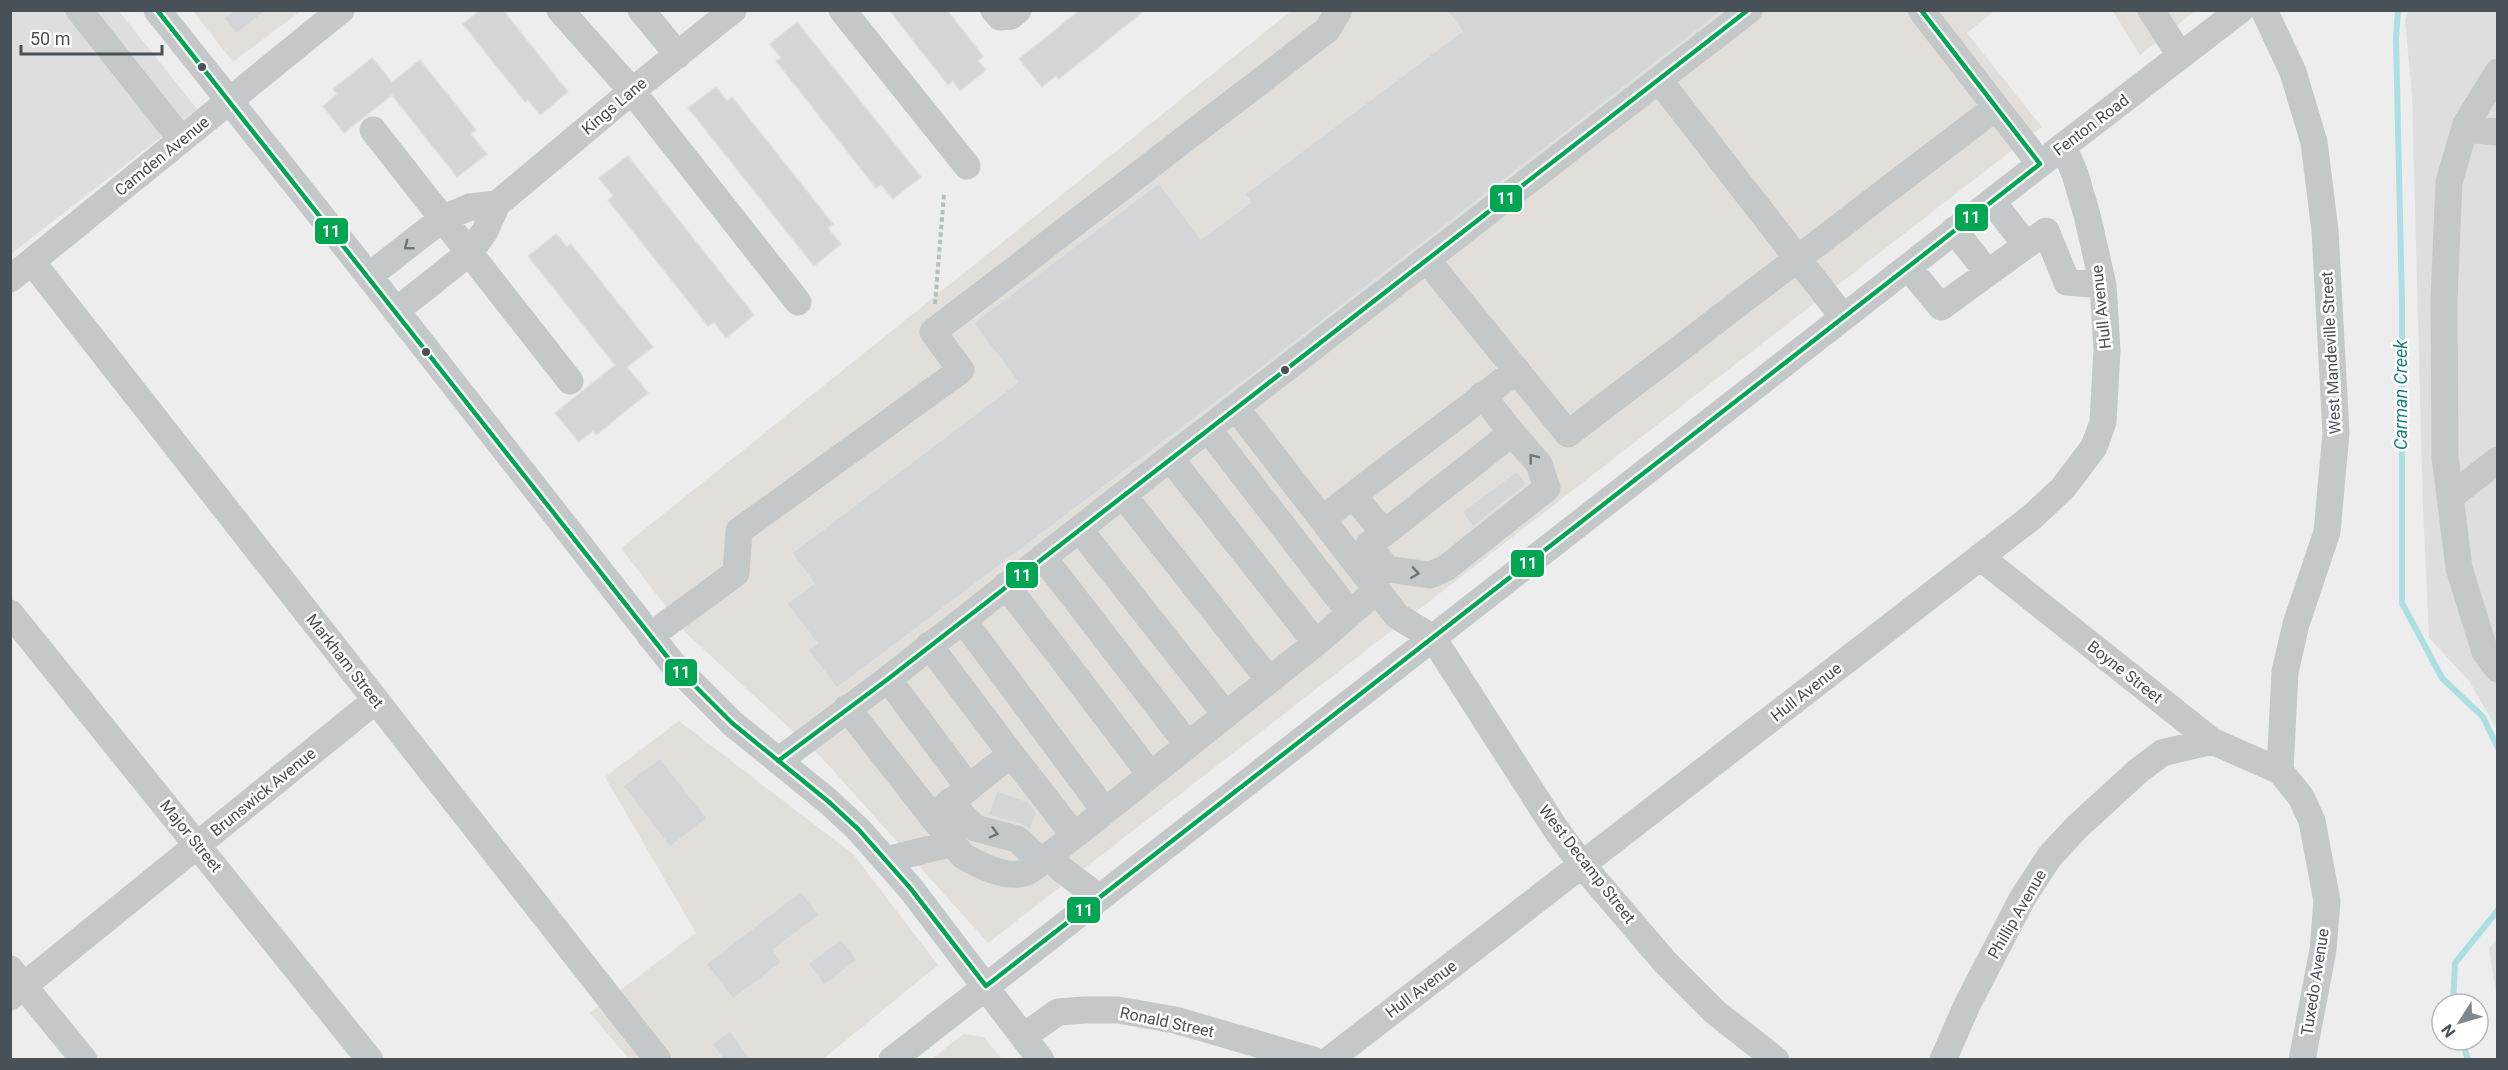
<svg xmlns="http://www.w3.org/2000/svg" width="2508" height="1070" font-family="Roboto,sans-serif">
<rect width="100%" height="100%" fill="#ededed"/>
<path fill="#e2dfda" d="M193 11H301L233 62Z
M1291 11H1994L1967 33 2042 127 988 943 822 758 686 633 621 548Z
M2113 11H2195L2140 55Z
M679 721 853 854 938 965 823 1059H629L590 1013 696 933 605 777Z
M963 1034 984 1037 1002 1059H932Z"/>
<path fill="#dfdede" d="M11 11H119L197 109 11 254Z
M2408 11H2497V729L2469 681 2429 638 2423 507 2412 95 2405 20Z
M2497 938V1000L2489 949Z"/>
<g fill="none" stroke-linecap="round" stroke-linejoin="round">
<path stroke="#acdfe4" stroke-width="6" d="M2398 10 2396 39 2402 305V603L2442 678 2483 717 2498 748
M2453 1004 2455 963 2498 910
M2462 1040 2468 1060"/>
</g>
<path fill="#d3d5d6" stroke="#dedfe0" stroke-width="1.5" d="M235 10H267L236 34 224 18Z
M480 10H503L568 92 540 115 528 100 525 102 463 24Z
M889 10H947L983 56 978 61 986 70 960 91 953 81 948 85Z
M1080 10H1145L1059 79 1056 76 1042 87 1019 59Z
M1447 10H1723L1257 371 837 688 808 650 817 643 787 604 814 583 792 553 1018 382 973 323 1159 183 1201 239 1251 202 1245 194 1462 31Z
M797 22 921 177 893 199 881 184 876 188 776 61 781 58 770 44Z
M372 58 392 82 420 60 476 130 471 134 487 154 457 177 392 95 344 133 323 106 337 94 333 89Z
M716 87 727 101 732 97 833 224 828 228 841 244 814 266 688 108Z
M628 156 754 315 726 338 714 322 708 326 608 200 613 196 599 178Z
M556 234 567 247 571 244 653 347 627 367 648 393 596 435 593 431 579 442 555 413 615 365 528 256Z
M1517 471 1527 484 1473 527 1462 512Z
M660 758 707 818 670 847 623 786Z
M997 791 1029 802 1037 813 1030 830 1021 824 988 815Z
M801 891 819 915 773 950 782 962 733 999 706 964Z
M841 939 857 960 824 985 808 964Z
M730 1031 751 1059H723L712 1044Z"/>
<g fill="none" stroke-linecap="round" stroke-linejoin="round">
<path stroke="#b5bfbb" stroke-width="4" stroke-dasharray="4.5 3" stroke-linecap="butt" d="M935 304 944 194"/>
<path stroke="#c5c8c8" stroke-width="27" d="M79 10 181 139
M157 10 369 276 672 663 732 723 829 802 859 830 911 889 1041 1060
M560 10 632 91 798 302
M641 10 678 55
M842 10 967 166
M994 10 1000 17 1011 16 1018 10
M1921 10 2040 164
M2151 10 2176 49
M2264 10 2293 72 2314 142 2325 231 2336 433 2327 532 2296 624 2285 672 2280 771
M2498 72 2466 124 2449 182 2444 300 2445 457 2459 568 2485 652 2498 669
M1659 80 1843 317
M2465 129 2498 132
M373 130 570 381
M1992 201 2026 245
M1954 230 1988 273
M1427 260 1568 434 1996 107
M32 262 658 1060
M1908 267 1941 307 2046 231 2067 282 2103 285
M369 276 442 219 470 207 497 204
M10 279 341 10
M396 311 469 253 485 231 497 204 632 91 733 10
M1482 395 1512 433 1369 545 1387 569 1430 575 1446 568 1547 488 1539 464 1512 433
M1236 408 1397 616 1433 638 1555 828 1583 866 1665 962 1715 1012 1776 1060
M1208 429 1350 613
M1170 458 1316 643
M1123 495 1269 680
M1353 495 1384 533
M2450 497 2498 460
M1322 519 1517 370
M1079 529 1226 715
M1043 557 1188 745
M1980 557 2212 741 2280 771 2301 797 2312 821 2327 901 2323 950 2302 1060
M1006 585 1150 774
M10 613 370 1060
M963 620 1104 810
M650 636 736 573 739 531 961 370 933 332 1327 30 1339 10
M929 645 1011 754 932 817
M888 679 969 788
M847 708 963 856C979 865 1008 880 1027 872 1035 868 1043 860 1050 855
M1011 754 1074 835
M778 761 888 679 1170 458 1749 10
M949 802 975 828 1017 839 1041 861
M886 860 953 843
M1100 898 1061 869 1050 855 1316 643 1377 590
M10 969 84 1060
M10 997 376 700
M1024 1036 1058 1012 1084 1010H1118L1175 1020 1313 1060
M892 1060 2040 164 2240 10
M1329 1060 2032 517 2063 488 2094 447 2103 422 2107 350 2103 285 2087 215 2075 174 2063 146
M1943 1060 1967 1005 2022 899 2050 856 2077 827 2138 771 2162 753 2212 741"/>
<defs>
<path id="bus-1" d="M157 10 672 663 732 723 829 802 859 830 911 889 986 986 2040 164 1921 10
M778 761 888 679 1748 10"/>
</defs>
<use href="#bus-1" stroke="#fff" stroke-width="9"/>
<use href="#bus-1" stroke="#00a651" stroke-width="4.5"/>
</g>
<defs><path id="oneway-chevron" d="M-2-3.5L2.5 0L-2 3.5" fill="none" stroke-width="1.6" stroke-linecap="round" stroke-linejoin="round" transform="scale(1.5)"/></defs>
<g stroke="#6d7579">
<use href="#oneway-chevron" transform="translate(408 246) rotate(142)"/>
<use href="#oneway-chevron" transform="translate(1533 458) rotate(-128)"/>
<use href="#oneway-chevron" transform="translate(1415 573) rotate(8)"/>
<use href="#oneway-chevron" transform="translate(994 833) rotate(15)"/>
</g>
<g fill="#475157" stroke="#fff" stroke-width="2">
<circle cx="202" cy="67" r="5"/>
<circle cx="426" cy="352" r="5"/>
<circle cx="1285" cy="370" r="5"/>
</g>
<g text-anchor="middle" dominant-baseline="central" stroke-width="5" stroke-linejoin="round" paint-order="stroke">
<g font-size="16" fill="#475157" stroke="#fff">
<text transform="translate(614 106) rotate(-40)">Kings Lane</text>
<text transform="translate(2091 125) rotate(-37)">Fenton Road</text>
<text transform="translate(162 156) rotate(-39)">Camden Avenue</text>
<text transform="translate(2101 307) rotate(-96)">Hull Avenue</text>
<text transform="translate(2331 353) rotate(-93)">West Mandeville Street</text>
<text transform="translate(345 661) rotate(52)">Markham Street</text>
<text transform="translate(2125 672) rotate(38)">Boyne Street</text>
<text transform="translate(1806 692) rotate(-38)">Hull Avenue</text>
<text transform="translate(263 792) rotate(-39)">Brunswick Avenue</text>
<text transform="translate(191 836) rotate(51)">Major Street</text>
<text transform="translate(1587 864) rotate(52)">West Decamp Street</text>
<text transform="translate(2017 914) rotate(-60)">Phillip Avenue</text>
<text transform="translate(2315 982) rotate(-81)">Tuxedo Avenue</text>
<text transform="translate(1421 989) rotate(-37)">Hull Avenue</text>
<text transform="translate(1167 1022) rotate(12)">Ronald Street</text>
</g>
<g font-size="18" font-style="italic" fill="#1c7d86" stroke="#fff">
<text transform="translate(2400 395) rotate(-90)">Carman Creek</text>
</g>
</g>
<g stroke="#fff" stroke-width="2">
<rect x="1489" y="184" width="34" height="29" rx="6" fill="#00a651"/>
<rect x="1954" y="203" width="35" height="29" rx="6" fill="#00a651"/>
<rect x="314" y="217" width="35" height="28" rx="6" fill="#00a651"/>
<rect x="1510" y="549" width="35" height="29" rx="6" fill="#00a651"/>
<rect x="1005" y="561" width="34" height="28" rx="6" fill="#00a651"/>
<rect x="664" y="658" width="34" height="29" rx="6" fill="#00a651"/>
<rect x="1066" y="896" width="35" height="28" rx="6" fill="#00a651"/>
</g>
<g font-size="16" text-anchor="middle" font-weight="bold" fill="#fff">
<text x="1506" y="204">11</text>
<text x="1971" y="223">11</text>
<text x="331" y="237">11</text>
<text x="1528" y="569">11</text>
<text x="1022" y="581">11</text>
<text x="681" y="678">11</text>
<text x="1084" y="916">11</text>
</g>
<rect width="2508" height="1070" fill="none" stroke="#475157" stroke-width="24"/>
<g transform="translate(2460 1022) rotate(233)"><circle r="28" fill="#ffffff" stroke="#b5b9bc" stroke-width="1.5"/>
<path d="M0-4.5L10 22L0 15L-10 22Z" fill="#81888c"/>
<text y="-9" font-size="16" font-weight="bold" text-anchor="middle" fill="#475157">N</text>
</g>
<path d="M21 45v9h141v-9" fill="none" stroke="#475157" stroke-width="3"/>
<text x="30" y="45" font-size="18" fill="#475157" stroke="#ffffff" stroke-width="4.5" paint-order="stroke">50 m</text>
</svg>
